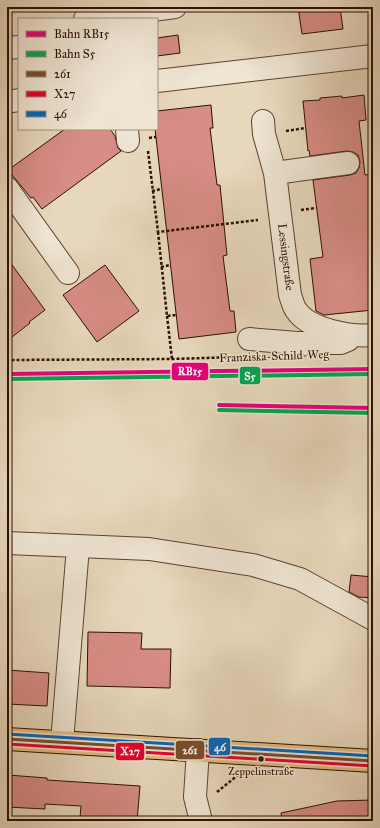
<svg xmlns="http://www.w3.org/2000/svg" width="380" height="828" font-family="'IM FELL Great Primer',serif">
<rect width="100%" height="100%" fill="#e7d7bc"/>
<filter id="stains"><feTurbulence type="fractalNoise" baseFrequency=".005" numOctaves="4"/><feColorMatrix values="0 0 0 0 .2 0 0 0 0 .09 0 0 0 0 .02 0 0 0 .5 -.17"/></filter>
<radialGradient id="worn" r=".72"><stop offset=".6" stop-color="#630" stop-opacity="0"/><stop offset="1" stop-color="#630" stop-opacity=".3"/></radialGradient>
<path fill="#d78c85" stroke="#2c0f02" d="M298 7H340L343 29 302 34Z
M178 35 180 53 157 56V38Z
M364 95 366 120 359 121 365 175 373 174V310L324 315 316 311 310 259 323 257 313 180 350 175 356 173 359 168 360 162 358 155 353 152 347 151 310 156 309 150 308 151 303 101 320 100V98L342 96V98Z
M211 105 213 128H210L217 185H220L227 255 223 256 230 311H234L236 332 179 339 155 129H157V111Z
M65 129H110L115 136 118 148 121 151 42 209 33 197 31 198 8 170Z
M7 258 45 310 29 322 30 323 7 341Z
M105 265 139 311 97 342 63 295Z
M351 575 373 577V598L359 597 349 592Z
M88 632 142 633 141 649H171L170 688 87 686Z
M7 670 49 673 47 706 7 704Z
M8 775 47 778V780L140 786 137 821 80 818 81 806 45 804V809L7 807V777L8 778Z
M373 800V821H282L281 813 337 801Z"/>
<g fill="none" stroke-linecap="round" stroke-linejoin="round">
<defs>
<path id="minor" d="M85 19 175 7
M7 48 19 47
M157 81 373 56
M7 102 19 100
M263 121 264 134 275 173 290 295C292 300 293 306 296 310 309 330 351 337 373 335
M127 129 128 141
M275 173 348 163
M7 188 68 273
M249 339 297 343H341L348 340
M7 543 149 549 253 565 300 579 373 619
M62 742 78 547
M198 750 195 797 201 821"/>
<path id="major" d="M7 739 373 761"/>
</defs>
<use href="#minor" stroke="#5b4130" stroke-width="24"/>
<use href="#major" stroke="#2c0f02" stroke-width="24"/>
<path stroke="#2c0f02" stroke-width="2.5" stroke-dasharray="3 2" stroke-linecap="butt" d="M286 131 306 128
M149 138 156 137
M148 151 158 232 258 220
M152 191 161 189
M301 210 316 208
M158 232 167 316 176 315
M161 267 170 265
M167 316 172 359
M7 358 11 360 172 359 236 357
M217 792 238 775"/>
<use href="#minor" stroke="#efe5d3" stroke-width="22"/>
<use href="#major" stroke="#e4bc7e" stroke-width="22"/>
<defs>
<path id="bus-1" d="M7 739 373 761"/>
<path id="bus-2" d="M7 744 373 766"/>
<path id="bus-3" d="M7 734 373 756"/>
</defs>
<use href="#bus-1" stroke="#efe5d3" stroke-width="6"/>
<use href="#bus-2" stroke="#efe5d3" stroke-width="6"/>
<use href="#bus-3" stroke="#efe5d3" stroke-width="6"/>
<use href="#bus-1" stroke="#7a4b2a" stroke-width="3"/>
<use href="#bus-2" stroke="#e4002b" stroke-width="3"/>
<use href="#bus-3" stroke="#0065bd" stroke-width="3"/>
<defs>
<path id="rail-1" d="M7 374 373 369
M219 405 373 408"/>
<path id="rail-2" d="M7 379 373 374
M219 410 373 413"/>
</defs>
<use href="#rail-1" stroke="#efe5d3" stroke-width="7"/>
<use href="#rail-2" stroke="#efe5d3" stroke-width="7"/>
<use href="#rail-1" stroke="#e5007d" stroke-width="4"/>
<use href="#rail-2" stroke="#00a651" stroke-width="4"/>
</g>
<circle fill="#2c0f02" stroke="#efe5d3" stroke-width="1.5" cx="261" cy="759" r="3.5"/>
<g text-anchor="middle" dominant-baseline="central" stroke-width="3" stroke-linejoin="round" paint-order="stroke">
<g font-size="11" fill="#2c0f02" stroke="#efe5d3">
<text x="261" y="771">Zeppelinstraße</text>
</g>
<g font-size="12" fill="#2c0f02" stroke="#efe5d3">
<text transform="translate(286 257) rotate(83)">Lessingstraße</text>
<text transform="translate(274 356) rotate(-2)">Franziska-Schild-Weg</text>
</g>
</g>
<g stroke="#efe5d3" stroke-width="1.5">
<rect x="171" y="362" width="38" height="19" rx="4" fill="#e5007d"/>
<rect x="239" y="366" width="22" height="19" rx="4" fill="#00a651"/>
<rect x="208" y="737" width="23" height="19" rx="4" fill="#0065bd"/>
<rect x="175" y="740" width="30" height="20" rx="4" fill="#7a4b2a"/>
<rect x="115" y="742" width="30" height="19" rx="4" fill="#e4002b"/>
</g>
<g font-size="11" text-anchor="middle" font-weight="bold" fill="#fff">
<text x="190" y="375">RB15</text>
<text x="250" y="380">S5</text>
<text x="220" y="751">46</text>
<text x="190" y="754">261</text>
<text x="130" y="755">X27</text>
</g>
<rect width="380" height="828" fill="none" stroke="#e7d7bc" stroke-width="24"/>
<rect x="8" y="8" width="364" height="812" fill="none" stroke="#2c0f02" stroke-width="2"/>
<rect x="12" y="12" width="356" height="804" fill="none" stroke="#2c0f02"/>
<rect x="18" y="18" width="140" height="112" fill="#efe5d3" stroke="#a18f7f"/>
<rect x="26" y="31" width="20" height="6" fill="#e5007d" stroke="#a18f7f"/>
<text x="54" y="38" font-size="12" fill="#2c0f02">Bahn RB15</text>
<rect x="26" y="51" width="20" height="6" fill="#00a651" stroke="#a18f7f"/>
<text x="54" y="58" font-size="12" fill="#2c0f02">Bahn S5</text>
<rect x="26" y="71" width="20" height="6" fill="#7a4b2a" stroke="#a18f7f"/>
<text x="54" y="78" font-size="12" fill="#2c0f02">261</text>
<rect x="26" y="91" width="20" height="6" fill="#e4002b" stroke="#a18f7f"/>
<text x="54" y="98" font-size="12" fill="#2c0f02">X27</text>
<rect x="26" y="111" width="20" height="6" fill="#0065bd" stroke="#a18f7f"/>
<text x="54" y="118" font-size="12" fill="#2c0f02">46</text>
<rect width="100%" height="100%" filter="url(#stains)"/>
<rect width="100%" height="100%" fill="url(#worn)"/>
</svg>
